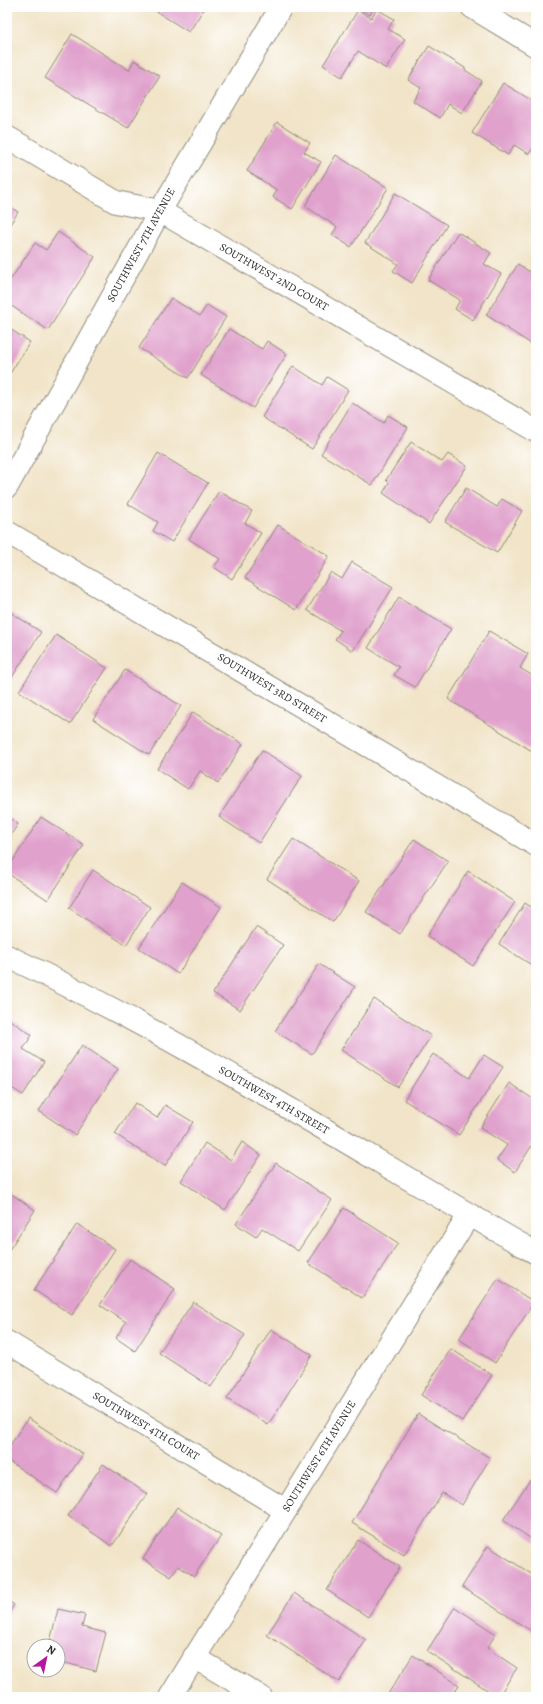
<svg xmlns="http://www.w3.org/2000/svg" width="543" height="1704" font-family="Alegreya,serif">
<rect width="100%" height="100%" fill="#fff"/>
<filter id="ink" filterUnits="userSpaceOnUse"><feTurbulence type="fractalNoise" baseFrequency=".025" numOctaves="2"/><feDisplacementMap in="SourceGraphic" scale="8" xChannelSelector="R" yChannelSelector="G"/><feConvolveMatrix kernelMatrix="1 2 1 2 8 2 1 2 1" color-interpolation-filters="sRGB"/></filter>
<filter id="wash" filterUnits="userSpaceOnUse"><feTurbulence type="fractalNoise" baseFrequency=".012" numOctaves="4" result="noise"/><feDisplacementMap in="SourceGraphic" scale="16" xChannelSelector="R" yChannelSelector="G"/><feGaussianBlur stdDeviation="0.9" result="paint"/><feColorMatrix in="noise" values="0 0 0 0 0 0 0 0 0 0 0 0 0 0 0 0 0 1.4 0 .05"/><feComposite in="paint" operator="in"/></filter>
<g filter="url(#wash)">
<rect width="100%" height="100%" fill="#f1e4c8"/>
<g id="blocks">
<path fill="#e0a1cc" d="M149 7H205L189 32Z
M360 7H374L370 15 359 9Z
M377 9 394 19 388 29 405 39 386 69 358 51 342 77 323 65 358 10 371 18Z
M72 34 129 70 134 60 160 76 128 128 45 78Z
M429 46 465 68V70L482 81 462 113 448 104 440 118 413 101 421 88 408 80Z
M503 83 536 103V109L533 115 536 117V143L529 154 514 145 508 155 472 133Z
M277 122 310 143 304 152 321 162 292 209 273 197 277 190 247 171Z
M336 155 388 188 351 247 332 235 337 227 305 206Z
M395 193 447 225 412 283 393 271 398 264 365 243Z
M7 205 18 212 7 229Z
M58 232 95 257 48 330 7 303V285L35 243 46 250Z
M458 232 491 253 484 264 501 274 473 320 455 309 460 300 428 280Z
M518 264 536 276V347L486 315Z
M171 298 200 316 207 305 226 317 188 378 139 348Z
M7 327 30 342 7 378Z
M229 329 262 349 267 341 287 354 253 408 201 375Z
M293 366 322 385 327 377 348 390 312 449 262 417Z
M352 403 384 423 388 415 408 427 372 485 321 454Z
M411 442 442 462 448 454 467 466 429 524 383 493 389 483 386 480Z
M158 453 208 483 172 542 153 531 158 522 128 504Z
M466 488 497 507 502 499 522 511 497 553 445 522Z
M219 491 252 511 245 523 261 533 232 579 214 567 220 559 189 539Z
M278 525 329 556 296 610 245 578Z
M352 562 393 587 353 651 335 639 341 631 307 610 331 572 342 579Z
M399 597 451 629 415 687 394 675 399 667 368 648Z
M7 610 41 632 7 685Z
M489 631 528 654 520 668 536 678V747L534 746 532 751 448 699Z
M56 635 107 668 70 724 19 691Z
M125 670 181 706 149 755 93 719Z
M193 712 243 744 218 783 200 771 188 789 157 769Z
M262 750 302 776 259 843 219 817Z
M7 816 18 824 7 841Z
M41 817 84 845 48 900 7 873V870Z
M293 839 359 881 333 922 267 879Z
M414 839 448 861 400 934 366 912Z
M93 870 150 907 126 945 69 908Z
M468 871 515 902 473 966 427 936Z
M182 882 221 907 178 974 139 948Z
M525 903 536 910V968L499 944Z
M256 927 283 945 240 1010 213 993Z
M319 964 355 987 312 1054 275 1031Z
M374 999 431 1036 398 1087 341 1050Z
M7 1018 32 1035 23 1049 44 1062 23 1095 7 1085Z
M82 1045 118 1069 75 1135 39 1111Z
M433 1054 469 1078 484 1055 503 1067 459 1135 404 1100Z
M509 1083 536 1101V1139L515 1172 497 1160 507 1145 480 1128Z
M135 1103 157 1118 165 1105 193 1122 165 1166 115 1134Z
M242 1142 261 1155 225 1210 181 1181 205 1143 231 1160Z
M276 1163 332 1200 298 1251 262 1228 256 1237 236 1224Z
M7 1191 35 1210 7 1253Z
M344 1208 398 1243 362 1298 308 1263Z
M77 1224 115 1249 72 1315 34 1290Z
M130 1259 175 1289 135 1351 116 1338 126 1322 100 1305Z
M498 1279 534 1302 495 1363 459 1339Z
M193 1302 245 1335 211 1387 159 1353Z
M271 1329 312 1355 268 1425 227 1399Z
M451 1349 492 1375 462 1421 421 1395Z
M418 1414 490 1458 462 1505 442 1493 404 1555 352 1523Z
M28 1418 83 1454 57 1493 7 1460V1450Z
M103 1464 147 1494 112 1546 68 1516Z
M530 1480 536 1484V1542L503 1520Z
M177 1507 221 1536 194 1576 178 1566 171 1577 143 1559Z
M358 1540 400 1567 368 1617 327 1590Z
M488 1546 536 1577V1627L533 1632 462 1587Z
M294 1593 366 1640 339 1682 267 1635Z
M7 1600 14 1605 7 1616Z
M455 1607 496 1634 487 1648 517 1668 498 1697 427 1651Z
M58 1609 85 1615 82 1627 106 1633 96 1671 58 1661V1646H49Z
M413 1655 459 1685 453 1695 457 1697H386Z"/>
</g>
</g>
<g filter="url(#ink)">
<use href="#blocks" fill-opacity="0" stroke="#8e887a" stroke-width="1"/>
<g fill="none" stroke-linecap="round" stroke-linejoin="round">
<defs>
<path id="minor" d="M472 7 536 46
M7 137 116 202 160 211 536 431
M7 487 160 211 281 7
M7 532 536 845
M7 956C190 1043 360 1153 536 1253
M7 1342 285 1510
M194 1657 261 1697
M170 1697 469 1215"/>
</defs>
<use href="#minor" stroke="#8e887a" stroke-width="24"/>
<use href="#minor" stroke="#fff" stroke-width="22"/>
</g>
</g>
<g text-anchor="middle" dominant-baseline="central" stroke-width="3.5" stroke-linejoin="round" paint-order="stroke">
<g font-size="11" fill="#2b2b2b" stroke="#fff">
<text transform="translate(141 245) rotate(-61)">SOUTHWEST 7TH AVENUE</text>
<text transform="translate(274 277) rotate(30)">SOUTHWEST 2ND COURT</text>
<text transform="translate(272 688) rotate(31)">SOUTHWEST 3RD STREET</text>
<text transform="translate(274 1100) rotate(30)">SOUTHWEST 4TH STREET</text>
<text transform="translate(146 1426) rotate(31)">SOUTHWEST 4TH COURT</text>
<text transform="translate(319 1456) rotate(-58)">SOUTHWEST 6TH AVENUE</text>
</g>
</g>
<rect width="543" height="1704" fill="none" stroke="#fff" stroke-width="24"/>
<g transform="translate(46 1658) rotate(33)"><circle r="19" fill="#ffffff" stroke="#aaaaaa"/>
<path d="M0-3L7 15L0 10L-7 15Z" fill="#b5179e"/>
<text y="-6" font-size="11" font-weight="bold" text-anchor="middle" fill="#2b2b2b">N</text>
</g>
</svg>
